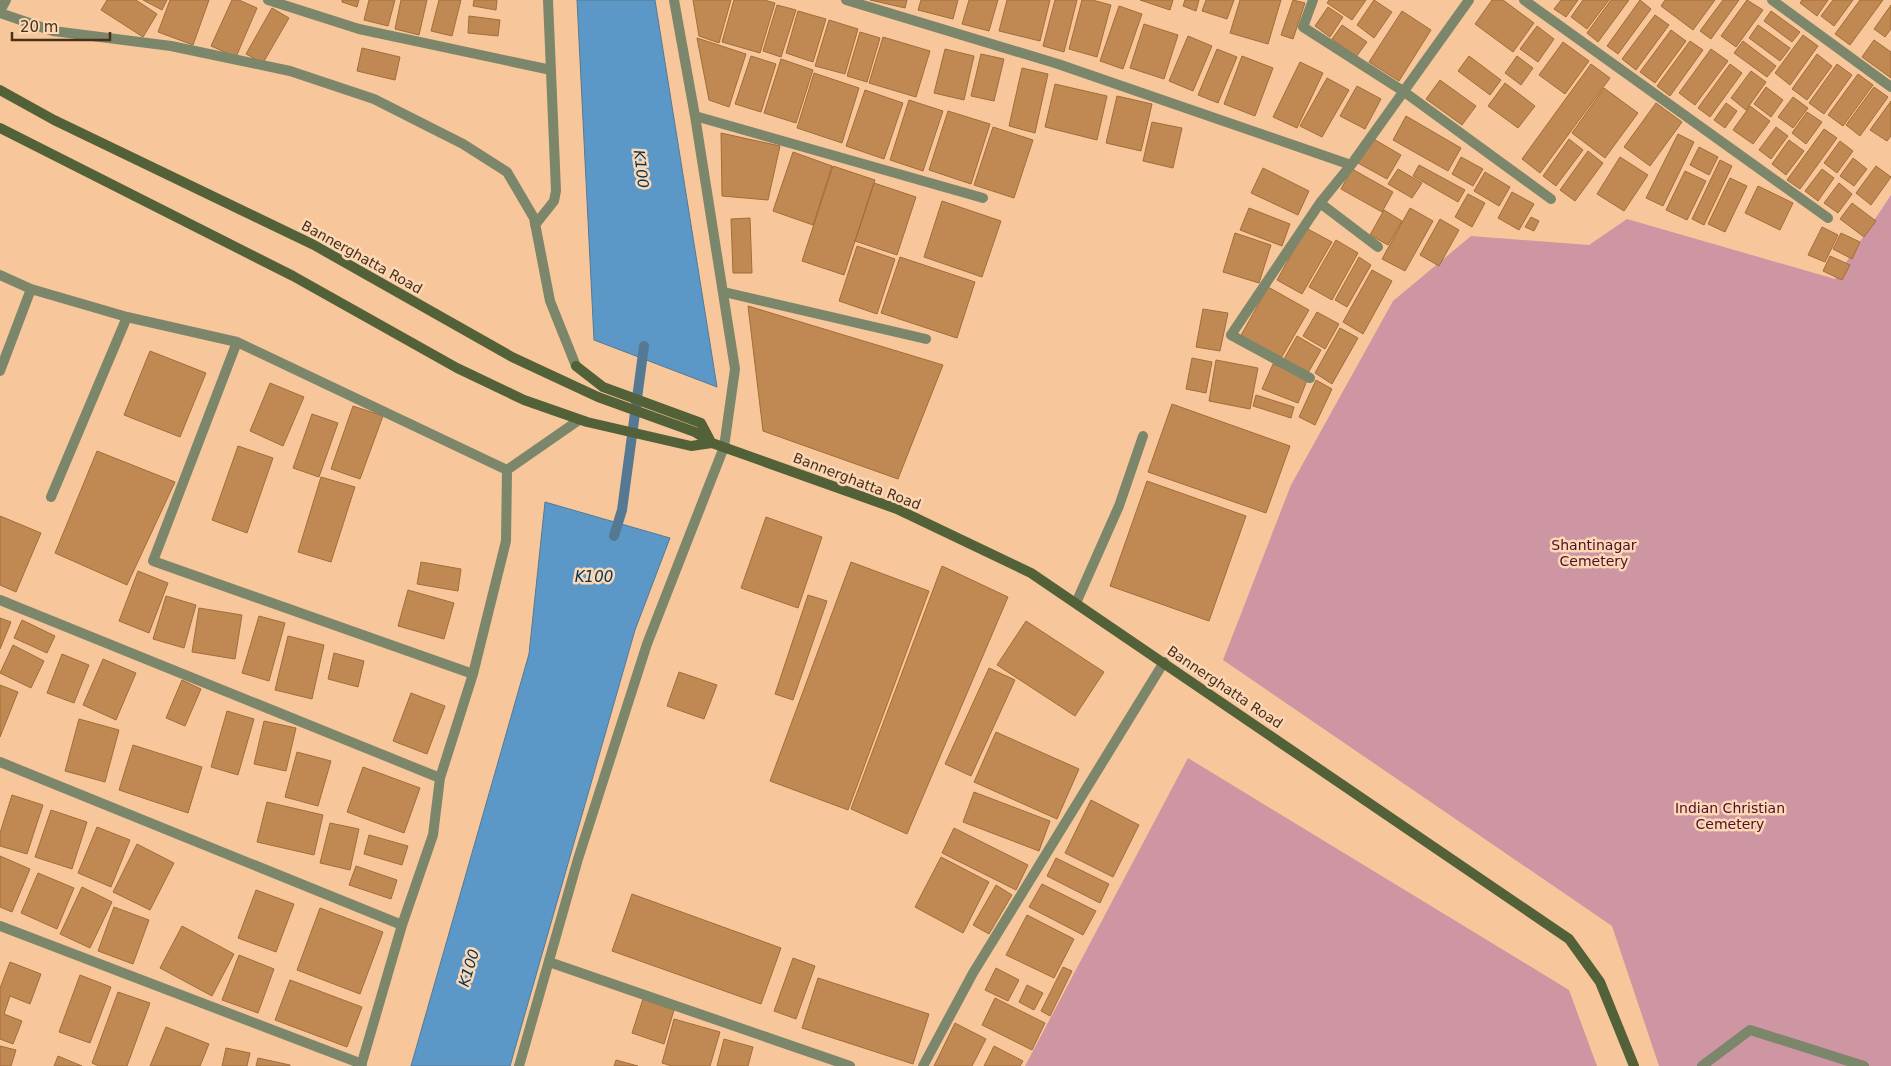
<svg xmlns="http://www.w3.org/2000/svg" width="1891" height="1066" font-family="'DejaVu Sans',sans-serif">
<rect width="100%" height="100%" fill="#f7c79b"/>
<path fill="#ce96a3" d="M1891 195V1066H1659L1612 926 1223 660 1291 485 1393 301 1471 236 1589 245 1627 219 1835 279Z
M1188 758 1569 990 1597 1066H1025Z"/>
<path fill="#5c98c7" stroke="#567993" d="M577 0H655L717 387 594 340Z
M545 502 670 538 635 630 510 1066H411L529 654Z"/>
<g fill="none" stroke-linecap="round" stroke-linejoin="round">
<path stroke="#567993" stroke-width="10" d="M614 536 622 510 644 346"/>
</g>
<path fill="#c08852" stroke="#a36d36" d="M107 0H136L157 14 143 37 101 10Z
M143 0H167L162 10Z
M170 0H209L193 45 158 32Z
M232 0H239L257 8 236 57 211 46Z
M342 0H359L357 7 342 2Z
M369 0H395L388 26 364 20Z
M401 0H427L419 35 395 29Z
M439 0H461L452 36 431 31Z
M474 0H497L496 10 473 6Z
M693 0H731L719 43 699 36Z
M734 0H764L775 3 760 53 722 42Z
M870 0H907L905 8Z
M921 0H958L953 19 918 10Z
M969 0H998L989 31 962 24Z
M1007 0H1050L1040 41 999 31Z
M1055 0H1077L1064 52 1043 46Z
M1082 0H1092L1111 5 1097 57 1069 49Z
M1140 0H1173L1170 10Z
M1185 0H1199L1196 11 1183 6Z
M1206 0H1234L1227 19 1202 11Z
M1240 0H1281L1268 44 1230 33Z
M1293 0 1305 3 1293 39 1281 35Z
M1329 0H1366L1352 20 1327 3Z
M1374 0 1392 12 1374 38 1357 25Z
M1492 0H1503L1534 23 1513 52 1475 24Z
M1561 0H1578L1566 17 1554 9Z
M1583 0H1609L1587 29 1571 17Z
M1611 0H1629L1598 42 1587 33Z
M1640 0 1651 9 1618 54 1607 46Z
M1665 0H1715L1693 30 1661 6Z
M1723 0H1739L1711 39 1700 31Z
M1747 0 1763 10 1736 47 1721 36Z
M1802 0H1828L1817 16 1800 3Z
M1833 0H1853L1834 26 1821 16Z
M1860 0H1883L1850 45 1835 34Z
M777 5 796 10 781 57 763 51Z
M1891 5V29L1885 37 1874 29Z
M1119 6 1142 14 1123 69 1100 61Z
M1328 7 1343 17 1330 37 1315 26Z
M272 8 289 18 263 63 246 54Z
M798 11 826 19 813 62 786 53Z
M1402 11 1431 30 1399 81 1369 62Z
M1771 11 1800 32 1792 42 1764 21Z
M1655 15 1669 25 1636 70 1622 59Z
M469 16 500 20 498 36 468 33Z
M829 20 858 29 845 74 815 66Z
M1144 24 1178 35 1164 79 1130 68Z
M1342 25 1367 42 1356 57 1332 39Z
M1758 25 1790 48 1780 61 1749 38Z
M1537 26 1554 39 1538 62 1520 49Z
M1671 30 1686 41 1655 83 1640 72Z
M860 32 880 38 867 82 847 76Z
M1803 35 1818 46 1790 85 1775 73Z
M1188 36 1212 46 1193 91 1169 81Z
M883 37 930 51 916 97 869 83Z
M697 38 746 54 729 107 709 100Z
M1874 40 1891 52V78L1862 57Z
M1690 41 1703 50 1670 96 1657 86Z
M1743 41 1776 66 1767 77 1734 53Z
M1563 42 1589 61 1565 94 1539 75Z
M362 48 400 57 395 80 357 71Z
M945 49 974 56 964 100 934 93Z
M1217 49 1237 57 1218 103 1198 95Z
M1711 49 1728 61 1695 105 1679 93Z
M981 54 1004 59 994 101 971 96Z
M1817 54 1832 66 1807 100 1792 89Z
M751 56 776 64 761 112 735 104Z
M1242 56 1273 68 1255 116 1224 104Z
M1469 56 1501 80 1490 95 1458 71Z
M1517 56 1533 68 1521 85 1505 73Z
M781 59 813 70 796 123 764 113Z
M1300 62 1323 73 1297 128 1273 117Z
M1591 64 1610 78 1540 173 1522 159Z
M1730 64 1742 73 1710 117 1698 108Z
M1837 64 1852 75 1824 114 1809 103Z
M1022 68 1048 74 1035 133 1009 126Z
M1751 71 1766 82 1746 110 1731 98Z
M814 73 859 88 842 143 797 128Z
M1858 74 1873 85 1843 126 1828 115Z
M1327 78 1349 90 1322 137 1300 126Z
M1440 80 1476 106 1462 125 1426 99Z
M1505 83 1535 106 1518 128 1488 106Z
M1055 84 1107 96 1097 140 1045 127Z
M1357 86 1381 99 1365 129 1340 116Z
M1766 87 1783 100 1771 117 1754 104Z
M1874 87 1888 97 1860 136 1846 125Z
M1604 88 1638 113 1605 158 1572 133Z
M865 90 903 103 884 159 846 146Z
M1117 96 1152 104 1141 151 1106 143Z
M1793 97 1808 108 1793 128 1778 117Z
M909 100 943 111 923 171 890 160Z
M1891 101V136L1887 141 1870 130Z
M1656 103 1682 122 1650 166 1624 147Z
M1726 103 1737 111 1725 128 1714 120Z
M1750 106 1770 121 1753 144 1733 130Z
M948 111 990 124 971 184 929 170Z
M1807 112 1822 122 1806 144 1792 133Z
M1406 116 1461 148 1448 171 1393 140Z
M1152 122 1182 128 1173 168 1143 161Z
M993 127 1033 140 1014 198 974 185Z
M1776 127 1788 136 1771 159 1759 150Z
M1824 129 1837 138 1800 189 1787 180Z
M721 133 780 146 768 200 722 196Z
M1678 134 1694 142 1663 206 1646 198Z
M1372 138 1401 155 1387 179 1358 163Z
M1569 139 1583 150 1556 186 1543 176Z
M1789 140 1804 151 1786 175 1772 164Z
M1840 141 1853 151 1837 173 1824 163Z
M1699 147 1718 157 1709 175 1690 165Z
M1588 151 1603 163 1575 201 1560 190Z
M793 152 832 166 813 225 773 211Z
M1461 157 1483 169 1473 186 1452 174Z
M1620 157 1648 175 1624 211 1597 194Z
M1853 158 1867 169 1854 186 1840 176Z
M1720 160 1732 166 1704 225 1692 219Z
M1419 165 1465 190 1458 202 1413 176Z
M833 166 875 180 844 275 802 261Z
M1876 166 1891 177 1871 205 1856 193Z
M1263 168 1309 191 1298 215 1251 193Z
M1352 169 1393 192 1382 212 1341 189Z
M1398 169 1422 183 1412 198 1388 184Z
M1822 169 1834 178 1818 201 1805 191Z
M1685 171 1706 181 1687 220 1666 210Z
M1485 172 1510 187 1499 206 1474 191Z
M1730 178 1747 186 1725 232 1708 224Z
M874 183 916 197 897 255 855 241Z
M1839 183 1852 194 1838 213 1824 203Z
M1758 186 1793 203 1780 230 1745 213Z
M1512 192 1534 204 1519 230 1498 218Z
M1468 194 1485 203 1472 227 1455 217Z
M942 201 1001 221 982 277 924 257Z
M1852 203 1876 221 1864 237 1840 219Z
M1249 208 1290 224 1282 246 1240 230Z
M1410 208 1433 221 1405 271 1382 259Z
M1384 210 1402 221 1388 245 1370 235Z
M1531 217 1539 221 1534 231 1525 227Z
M750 218 752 273H733L731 219Z
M1440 219 1459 230 1439 266 1420 255Z
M1822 227 1838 235 1825 262 1808 255Z
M1306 228 1332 242 1302 294 1277 280Z
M1235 233 1271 245 1259 283 1223 272Z
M1841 233 1860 242 1852 259 1833 249Z
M1336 240 1358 253 1332 300 1309 287Z
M857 246 895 259 877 314 839 301Z
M1830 256 1850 265 1842 280 1823 271Z
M900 257 975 282 957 338 881 313Z
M1359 257 1371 265 1347 307 1335 300Z
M1372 270 1392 281 1363 334 1343 322Z
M1268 287 1309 310 1280 360 1240 337Z
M748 306 943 365 898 479 763 431Z
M1203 309 1228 313 1220 351 1196 347Z
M1317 312 1339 324 1325 349 1303 336Z
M1340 328 1358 338 1332 384 1315 373Z
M1297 336 1321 350 1308 373 1284 359Z
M150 351 206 373 180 437 124 415Z
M1192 358 1212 362 1206 393 1186 389Z
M1216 360 1258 368 1250 409 1209 401Z
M1273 364 1308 378 1298 403 1262 389Z
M1316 380 1332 389 1315 425 1299 417Z
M270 383 304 397 283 446 250 431Z
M1256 395 1294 407 1291 418 1253 406Z
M1172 404 1290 446 1266 513 1148 472Z
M353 406 383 416 360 479 331 469Z
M312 414 338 423 319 477 293 468Z
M238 446 273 458 247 533 212 520Z
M97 451 175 482 127 585 55 553Z
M321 477 355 487 331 562 298 552Z
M1147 481 1246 516 1209 621 1110 586Z
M0 516 41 533 16 592 0 585Z
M766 517 822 537 798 608 741 588Z
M421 562 461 569 458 591 417 584Z
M851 562 929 591 848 810 770 781Z
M942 566 1008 597 907 834 851 809Z
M138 571 168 583 149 633 119 621Z
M408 590 454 603 444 639 398 626Z
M808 595 827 601 793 700 775 694Z
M166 596 196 605 184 648 153 639Z
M199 608 242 615 235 659 192 652Z
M259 616 285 623 269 681 242 673Z
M0 618 11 622 0 649Z
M22 620 55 636 47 653 14 638Z
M1026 621 1104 672 1075 716 997 665Z
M288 636 324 645 312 699 275 690Z
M13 645 44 661 31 688 0 673Z
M334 653 364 661 358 687 328 679Z
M62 654 89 665 74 703 47 693Z
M103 659 136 673 116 720 83 705Z
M989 668 1015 680 971 776 945 764Z
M679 672 717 685 704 719 667 706Z
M182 680 201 689 185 726 166 718Z
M0 685 18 692 0 737Z
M411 693 445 706 427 754 393 741Z
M227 711 254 719 238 775 211 767Z
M79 719 119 730 105 782 65 771Z
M264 721 296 728 286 771 254 764Z
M996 732 1079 769 1057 819 974 782Z
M133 745 202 767 188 813 119 790Z
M297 752 331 761 318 806 285 797Z
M363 767 420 788 404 833 347 812Z
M974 792 1050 821 1039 851 963 822Z
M12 795 43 805 27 854 0 846V833Z
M1091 800 1139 825 1113 877 1065 853Z
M267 802 323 815 314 855 257 842Z
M51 810 87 822 72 869 35 857Z
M330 823 359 829 350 870 320 863Z
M97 827 130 840 111 887 78 873Z
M954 828 1028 865 1016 890 942 853Z
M369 835 408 846 402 865 364 854Z
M137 844 174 863 150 910 113 892Z
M0 856 30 869 12 912 0 907Z
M941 857 989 882 963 933 915 907Z
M1056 858 1109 884 1100 903 1047 876Z
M356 866 397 880 391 899 349 885Z
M38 873 74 888 57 929 21 913Z
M1042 884 1096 911 1083 935 1029 907Z
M996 885 1012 895 989 934 973 925Z
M82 887 112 902 90 948 60 934Z
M256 890 294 904 276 952 238 938Z
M632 894 781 948 761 1004 612 951Z
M114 907 149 920 133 964 98 951Z
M320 908 383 932 360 994 297 970Z
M1027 915 1074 939 1054 978 1006 955Z
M182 926 234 954 212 996 160 968Z
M239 955 274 969 258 1013 222 1000Z
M793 958 815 966 796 1019 774 1011Z
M10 962 41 974 30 1004 10 996 4 1014 22 1021 13 1044 0 1039V988Z
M1063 967 1072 971 1050 1016 1041 1011Z
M996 968 1019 980 1008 1001 985 990Z
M80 975 111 987 90 1043 59 1032Z
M818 978 929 1014 913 1064 802 1028Z
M290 980 362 1007 347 1047 275 1020Z
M1027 985 1043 993 1034 1010 1019 1002Z
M118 992 150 1003 127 1066H99L92 1063Z
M995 998 1045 1023 1032 1050 982 1025Z
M643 999 674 1010 664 1044 632 1033Z
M674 1019 720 1032 710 1066H672L662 1063Z
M955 1023 986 1039 972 1066H934Z
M166 1027 209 1044 200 1066H150Z
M724 1039 753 1047 748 1066H717Z
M0 1046 16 1050 11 1066H0Z
M994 1046 1023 1061 1020 1066H984Z
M226 1048 250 1053 247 1066H222Z
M58 1056 82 1066H54Z
M258 1058 290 1065V1066H256Z
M616 1060 638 1066H614Z"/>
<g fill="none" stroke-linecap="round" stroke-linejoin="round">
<path stroke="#7c866a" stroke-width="10" d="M549 962 850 1066
M1702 1066 1750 1030 1864 1066"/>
<path stroke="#7c866a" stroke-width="10" d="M268 0 359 29 551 70
M846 0 1058 64 1351 165
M1313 0 1303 27 1403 91 1551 199
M1524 0 1828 218
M1772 0 1891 87
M0 11 6 0
M0 13 53 31 171 46 290 71 374 99 463 144 507 172 534 218 550 301 576 366
M695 116 983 198
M1320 203 1378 247
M535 225 554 201 556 191 548 0
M0 275 31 289 127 317 237 342 507 470
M724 292 926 339
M237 342 153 561 473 674
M0 371 31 289
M1310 378 1231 335 1320 203 1351 165 1469 0
M507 470 579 420
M51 497 127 317
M0 600 440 778
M1076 603 1119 506 1143 436
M0 762 402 925
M0 926 362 1064
M361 1066 402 925 433 835 440 778 473 674 506 541 507 470
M519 1066 578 859 647 644 724 447 735 369 695 116 674 0
M923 1066 973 973 1164 662"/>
<path stroke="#536138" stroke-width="10" d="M0 90 54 120 314 245 512 357 598 397 695 432 712 443 897 509 1031 573 1569 939 1600 982 1634 1066
M0 128 293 276 457 368 524 400 587 422 691 446 712 443
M576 366 603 387 701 423 711 442"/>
</g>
<g text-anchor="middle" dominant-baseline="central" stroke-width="5" stroke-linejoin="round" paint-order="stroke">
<g font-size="14" fill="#48301a" stroke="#fbd7b6">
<text transform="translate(362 257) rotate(29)">Bannerghatta Road</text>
<text transform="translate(857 481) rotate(21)">Bannerghatta Road</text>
<text transform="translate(1225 687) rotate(34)">Bannerghatta Road</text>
</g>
<g font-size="14" fill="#500d26" stroke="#fbd7b6">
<text x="1594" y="545">Shantinagar<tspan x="1594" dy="16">Cemetery</tspan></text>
<text x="1730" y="808">Indian Christian<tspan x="1730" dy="16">Cemetery</tspan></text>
</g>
<g font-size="15" font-style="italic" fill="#003252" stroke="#fbd7b6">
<text transform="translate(641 169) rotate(83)">K100</text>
<text x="594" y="577">K100</text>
<text transform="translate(469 968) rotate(-73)">K100</text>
</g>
</g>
<path d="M12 32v8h98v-8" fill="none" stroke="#48301a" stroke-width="2.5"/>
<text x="20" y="32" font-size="15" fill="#48301a" stroke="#fbd7b6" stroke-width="4" paint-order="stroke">20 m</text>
</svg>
